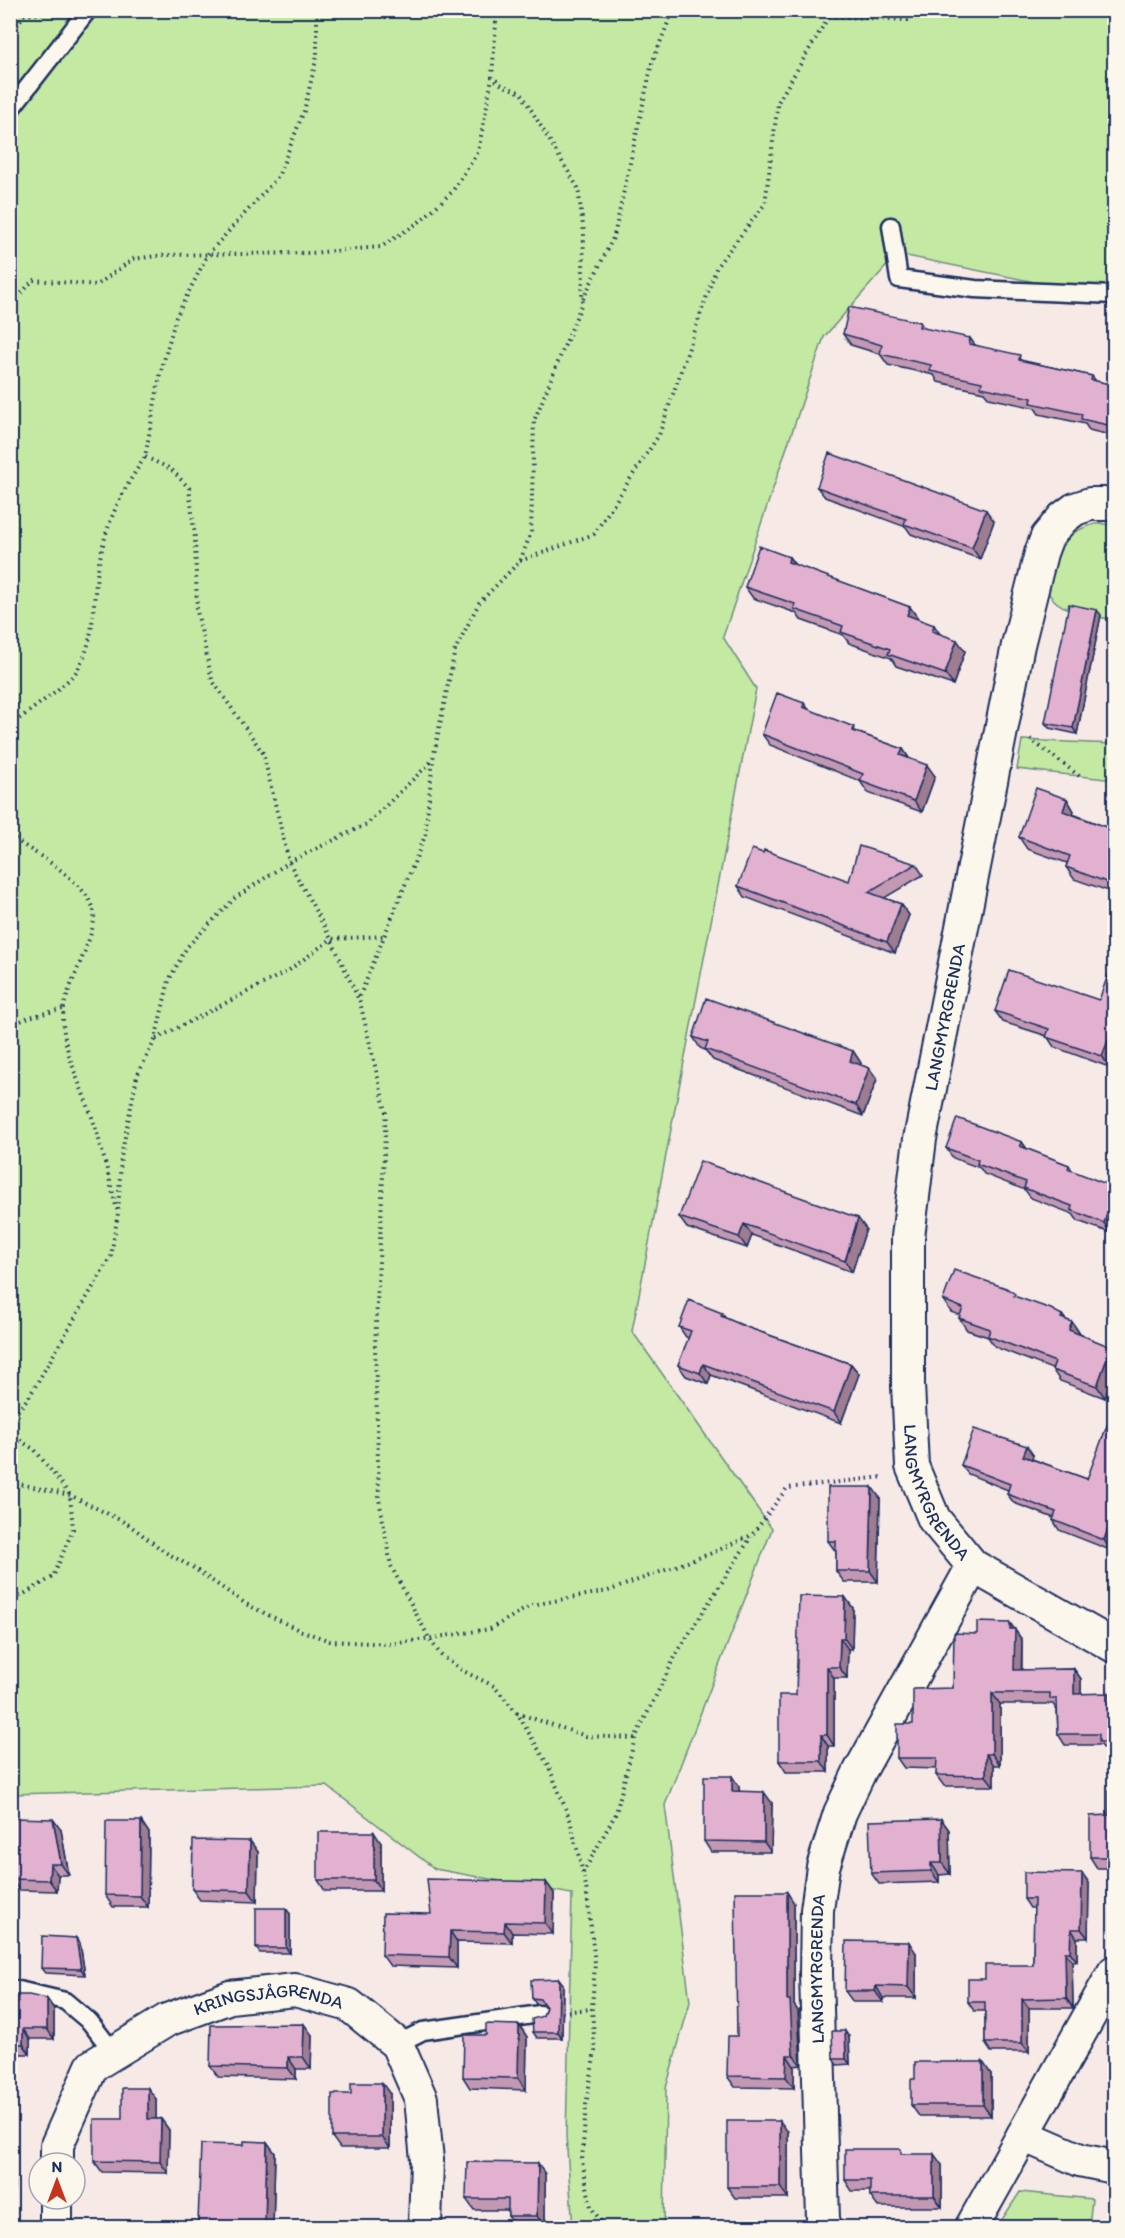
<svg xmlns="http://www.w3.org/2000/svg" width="1125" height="2238" font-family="Itim,sans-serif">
<rect width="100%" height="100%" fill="#f6e9e6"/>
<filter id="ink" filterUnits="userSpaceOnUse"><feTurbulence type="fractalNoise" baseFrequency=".0167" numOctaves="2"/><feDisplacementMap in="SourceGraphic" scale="12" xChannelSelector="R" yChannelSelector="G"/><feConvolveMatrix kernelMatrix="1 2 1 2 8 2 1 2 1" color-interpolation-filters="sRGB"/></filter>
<g filter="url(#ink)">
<path fill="#c3e9a3" stroke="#6f8c80" stroke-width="1.5" d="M10 11H1114V298L897 254 824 337 723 637 756 689 632 1331 772 1529 665 1805 690 2002 666 2088 664 2227H573L566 2136 572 1894 435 1869 327 1786 11 1794Z
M1100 523 1114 526V620C1094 616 1058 613 1048 592 1055 555 1058 531 1100 523Z
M1022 740 1114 744V780L1017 769Z
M1020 2192 1092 2199 1089 2227H997Z"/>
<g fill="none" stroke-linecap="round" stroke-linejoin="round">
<defs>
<path id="lane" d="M10 110 88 10
M891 226 899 279 975 289 1114 295
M10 1988 65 2001 90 2022 114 2053
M397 2044 423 2031 540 2014"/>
<g id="street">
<path id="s1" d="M1114 504H1090L1075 509 1063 518 1047 537 1041 553 1018 645 920 1139 908 1237V1385L912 1466 934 1519 973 1566 1114 1646"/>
<path d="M1023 2135 1080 2160 1114 2167"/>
<path id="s2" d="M57 2163V2145L92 2066 167 2020 230 1997 295 1990 349 2005 397 2044 421 2099 427 2160 425 2228"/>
<path d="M56 2228V2199"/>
<path id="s3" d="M826 2228 823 2220 816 1973 817 1910 823 1867 840 1813 860 1771 973 1566"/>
<path d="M971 2228 1114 1972"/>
</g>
</defs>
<use href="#lane" stroke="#1b2f5e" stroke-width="21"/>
<use href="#street" stroke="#1b2f5e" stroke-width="36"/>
<path stroke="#1b2f5e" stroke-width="4" stroke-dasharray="1.5 4.5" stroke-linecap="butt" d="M317 10V56L304 111 278 177 208 254 176 317 160 375 145 457 171 469 189 488 195 538 197 611 212 680 263 753 289 862 331 939 358 998
M497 10 492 77 502 85 521 93 578 188 584 233 582 303 534 421 531 533 520 561 479 603 455 650 433 759 425 836 359 998 386 1112 375 1346 379 1499 391 1566 430 1640 441 1655 463 1671 494 1686 517 1713 549 1767 570 1820 586 1886 595 1963 592 2009 595 2051 586 2105 582 2161 591 2207 605 2228
M812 10 829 16 908 20 921 10
M10 35 24 15 56 12
M583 299 614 236 652 63 673 10
M10 307 33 280 97 285 133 259 164 255 310 253 381 247 419 222 452 192 478 152 492 78
M520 561 594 534 659 435 717 266 765 204 778 102 829 16
M10 726C26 713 69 684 78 669 95 640 92 609 97 576 104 527 118 497 145 457
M1030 739 1082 778
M10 836C38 856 78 875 93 907 101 927 68 983 64 1007 58 1042 81 1085 92 1117 102 1147 109 1179 117 1210
M10 1026 29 1017 63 1009
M156 1039 288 971 331 939 384 936
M10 1420 29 1397 111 1256 118 1213 121 1157 137 1076 155 1040 169 980 187 947 235 898 289 862 367 824 433 760
M10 1434 35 1450 70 1495 73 1529 53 1577 10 1602
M10 1482 70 1495 128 1524 165 1552 192 1567 246 1604 299 1630 330 1641 392 1644 490 1629 532 1605 608 1591 712 1553 752 1535 787 1488 883 1477
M517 1713 586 1736 635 1738
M583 1873 616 1813 635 1738 678 1651 751 1537
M562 2012 592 2009"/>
<use href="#lane" stroke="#fbf7ec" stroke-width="16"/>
<use href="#street" stroke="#fbf7ec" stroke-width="32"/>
</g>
<path fill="#c298b3" stroke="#1b2f5e" stroke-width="1.5" d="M920 322 924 328 975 345 1024 361 1092 376 1096 381 1114 385V436L1089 430 1085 424 1039 414 1035 408 989 398 984 392 938 382 934 375 888 365 880 354 851 345 843 334Z
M817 487 994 521 980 559 911 534 906 527 825 497Z
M789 557 795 565 910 607 918 619 965 651 953 685 896 666 891 658 849 643 843 635 801 620 796 613 753 598 745 587Z
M1101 615 1077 734 1049 728 1045 723Z
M810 710 859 733 903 749 909 758 935 776 922 812 868 793 860 781 770 745 762 734Z
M1067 799 1074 811 1073 814 1114 830V893L1074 879 1066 867 1067 863 1027 849 1019 837Z
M916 864 923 875 884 898 901 904 909 915 895 953 745 897 738 886 849 881Z
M1114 978V1054L1109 1067 1054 1047 1047 1036 1003 1022 995 1011 1099 1000Z
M693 1037 853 1051 861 1063 860 1065 869 1068 877 1079 863 1116 713 1060 705 1050 700 1048Z
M1022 1142 1027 1149 1069 1165 1111 1233 1078 1221 1073 1214 1031 1198 1025 1190 984 1174 980 1168 953 1158 946 1148Z
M679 1217 866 1229 852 1272 752 1235 747 1248 687 1228Z
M1018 1298 1062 1315 1066 1320 1072 1322 1080 1334 1114 1352V1371L1105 1398 1060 1381 1052 1369 995 1347 988 1337 967 1330 959 1318 960 1315 951 1312 943 1300Z
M722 1313 726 1319 749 1328 851 1364 859 1374 841 1423 711 1375 708 1384 686 1376 678 1365 689 1338 686 1337 679 1327Z
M1033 1455 1032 1459 1087 1479 1110 1550 1059 1530 1053 1520 1054 1518 1014 1503 1007 1494 1008 1490 968 1474 961 1465Z
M880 1498 878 1582H844L836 1571V1552L828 1541Z
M845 1597 853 1608 852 1649H848L847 1678H834V1746H828V1772H786L779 1761 796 1695Z
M1010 1623 1022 1640V1670L1074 1669 1081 1679V1694L1114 1701V1868H1097L1090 1857 1109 1815 1111 1790V1753H1107L1101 1745H1065L1058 1734 1057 1710 1053 1704H1000V1765H994V1786H944L936 1775 937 1769 904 1768 897 1758 913 1724 953 1688 977 1634Z
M739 1787V1791L772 1803 771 1852H711L704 1841Z
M941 1819 949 1830 950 1874 939 1875V1882L879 1884 871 1873Z
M141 1821 149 1833 148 1907H113L105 1895Z
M61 1830 69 1875H58L57 1891 19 1890 11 1879Z
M250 1841 258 1852 257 1902 200 1900 192 1889Z
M381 1843V1891H325L318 1880Z
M1082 1873 1089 1883 1088 1938H1077V1961H1072L1073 2008H1029V2052H991L985 2043V2011H974L968 2002 985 1979 1033 1965 1034 1908H1030L1024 1899Z
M546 1882 554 1893 553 1934 512 1933V1943L457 1942V1968L390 1966 382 1955 431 1914Z
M794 1903V2005L798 2011 801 2065 794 2066V2088L735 2087 727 2076 737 2036Z
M290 1914V1953H260L256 1948Z
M76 1938 80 1943 85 1975 45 1973 41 1968Z
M916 1953V1998H883V2002H853L845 1991Z
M559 1979 563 1984 562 2038H537L533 2032 543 2016 546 2007 544 2005 536 2004 532 1998Z
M10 1995 47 1999 54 2009V2039H30V2054H10Z
M519 2025 527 2037 526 2090 470 2088 463 2077 486 2035Z
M312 2035 311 2069H296V2079L218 2077 210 2066Z
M849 2037 850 2064 837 2065 833 2059Z
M991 2074V2116H919L911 2105Z
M390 2094V2148H340L332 2137Z
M156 2099V2119H161L169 2130 168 2173 102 2172 94 2161 122 2119Z
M788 2132V2198H735L727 2187Z
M267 2142 275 2153 273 2228H201L198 2223 244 2145Z
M904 2154 942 2165V2207H878L870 2196V2191H852L845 2180Z
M545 2174V2227H516L508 2216V2210H474L466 2199Z"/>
<path fill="#9e7c92" stroke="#1b2f5e" stroke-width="1.5" d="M970 338 978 349 969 344Z
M1114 414V429L1112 426Z
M986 510 994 521 980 559 972 548Z
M789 557 797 568 788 562Z
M910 607 918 618 915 626 907 615Z
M1097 610 1101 615 1077 734 1073 728Z
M934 625 942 637 932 631Z
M957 640 965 651 953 685 945 674Z
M804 703 812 714 803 707Z
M903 749 910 760 900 755Z
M927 765 935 776 922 812 914 801Z
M1067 799 1074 811 1070 822 1063 811Z
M901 904 909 915 895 953 887 942Z
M1114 1025V1054L1109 1067 1102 1056Z
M853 1051 861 1063 858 1072 850 1061Z
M869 1068 877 1079 863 1116 856 1105Z
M1022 1142 1029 1152 1020 1146Z
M1114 1193V1223L1111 1233 1104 1223Z
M858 1218 866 1229 852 1272 845 1261Z
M744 1224 752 1235 747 1248 739 1237Z
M1062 1315 1070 1326 1072 1322 1080 1334 1077 1341 1061 1318Z
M1111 1347 1114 1352V1371L1105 1398 1097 1386Z
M703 1364 711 1375 708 1384 700 1373Z
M851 1364 859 1374 841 1423 834 1412Z
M1027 1446 1033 1455 1030 1466 1023 1456Z
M872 1487 880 1498 878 1582 870 1571Z
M1114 1510V1537L1110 1550 1104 1540Z
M845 1597 853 1608 852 1649 844 1638Z
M1010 1623 1022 1640 1021 1681 1014 1670Z
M840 1638 848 1649 847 1678 839 1667Z
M827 1667 834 1678V1746L827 1735Z
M1074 1669 1081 1679V1704L1074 1694Z
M992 1693 1000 1704V1765L992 1754Z
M1109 1693 1114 1701H1109Z
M821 1735 828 1746V1772L821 1761Z
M986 1754 994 1765V1786L986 1776Z
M732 1776 739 1787V1802L732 1791Z
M764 1792 772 1803 771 1852 764 1842Z
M53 1819 61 1830 69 1875 61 1864Z
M941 1819 949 1830 950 1874 942 1863Z
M141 1821 149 1833 148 1907 140 1896Z
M374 1832 381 1843V1891L374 1880Z
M250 1841 258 1852 257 1902 249 1891Z
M931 1863 939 1875V1882L931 1871Z
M50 1864 58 1875 57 1891 49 1880Z
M1082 1873 1089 1883 1088 1938 1081 1929Z
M546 1882 554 1893 553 1934 545 1923Z
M787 1892 794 1903V2005L798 2011 801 2065 793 2055 787 2000Z
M286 1908 290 1914V1953L286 1948Z
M505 1922 512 1933V1943L504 1932Z
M1071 1929 1077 1938V1961L1070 1952Z
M450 1931 457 1942V1968L449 1957Z
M76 1938 80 1943 85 1975 81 1969Z
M909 1942 916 1953V1998L908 1987Z
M1065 1952 1072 1961 1073 2008 1066 1998Z
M559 1979 563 1984 562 2038 558 2032Z
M876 1986 883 1998V2002L875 1991Z
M47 1999 54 2009V2039L47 2029Z
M1022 1999 1029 2008V2052L1022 2043Z
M304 2024 312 2035 311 2069 303 2057Z
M519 2025 527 2037 526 2090 518 2078Z
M23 2029 30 2039V2054L23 2044Z
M845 2031 849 2037 850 2064 846 2059Z
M787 2055 794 2066V2088L786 2077Z
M288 2057 296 2069V2079L288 2068Z
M983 2062 991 2074V2116L983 2105Z
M382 2083 390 2094V2148L382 2137Z
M148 2088 156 2099V2130L148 2119Z
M161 2119 169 2130 168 2173 160 2162Z
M780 2121 788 2132V2198L780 2187Z
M267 2142 275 2153 273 2228H266L265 2225Z
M934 2154 942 2165V2207L934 2196Z
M538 2163 545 2174V2227L537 2216Z
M10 2172 14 2177 13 2228H10Z"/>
<path fill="#e2b1d0" stroke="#1b2f5e" stroke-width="1.5" d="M849 307 920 322 919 327 970 338 969 344 1020 355 1019 360 1092 376 1091 380 1114 385V414L1112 426 1081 419 1082 414 1031 403 1032 398 981 387 982 382 930 371 931 365 880 354 882 345 843 334Z
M829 453 986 510 972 548 904 524 906 519 817 487Z
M759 546 789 557 788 562 910 607 907 615 934 625 932 631 957 640 945 674 888 654 890 649 841 632 843 626 794 609 795 604 745 587Z
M1069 604 1097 610 1073 728 1045 723Z
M777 693 804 703 803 707 854 727 853 731 903 749 900 755 927 765 914 801 860 781 863 774 762 734Z
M1036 788 1067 799 1063 811 1114 830V885L1066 867 1070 856 1019 837Z
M859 846 916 864 868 892 901 904 887 942 738 886 752 849 763 853 764 850 849 881Z
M1009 970 1099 1000 1108 975 1114 978V1025L1102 1056 1046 1037 1049 1029 995 1011Z
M706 998 853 1051 850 1061 869 1068 856 1105 705 1049 708 1042 693 1037Z
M957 1118 1022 1142 1020 1146 1069 1165 1068 1169 1114 1187V1193L1104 1223 1071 1210 1072 1206 1024 1188 1026 1182 977 1164 978 1160 946 1148Z
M700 1161 858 1218 845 1261 744 1224 739 1237 679 1217Z
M954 1270 1006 1288 1015 1294 1014 1296 1051 1309 1062 1315 1061 1318 1072 1322 1069 1330 1111 1347 1097 1386 1052 1370 1055 1362 988 1336 990 1329 959 1318 963 1308 943 1300Z
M689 1300 722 1313 721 1316 749 1328 851 1364 834 1412 703 1364 700 1373 678 1365 691 1331 679 1327Z
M1108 1423H1114V1493L1112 1499 1114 1500V1510L1104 1540 1053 1520 1056 1512 1007 1494 1010 1484 961 1465 974 1429 1027 1446 1023 1456 1087 1479Z
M828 1487H872L870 1571H836V1541H828Z
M799 1596 845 1597 844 1638H840L839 1667H827V1735H821V1761H779V1695H796Z
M977 1622 1010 1623V1629H1015L1014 1670 1074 1669V1694L1109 1693V1701H1114V1857H1090V1816L1109 1815V1790H1111V1742H1099V1734H1058L1057 1699H1050V1693H992V1754H986V1776L936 1775 937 1758H897V1724H913V1689L953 1688 954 1633 977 1634Z
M704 1776H732V1791L764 1792V1842L704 1841Z
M13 1818 53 1819 61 1864H50L49 1880 11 1879Z
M941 1819 942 1863H931V1871L871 1873 869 1821Z
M106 1821H141L140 1896 105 1895Z
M318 1832H374V1880H318Z
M193 1840 250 1841 249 1891 192 1889Z
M1024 1872 1082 1873 1081 1929H1071L1070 1952H1065L1066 1998 1022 1999V2043H985V2002H968V1979H985V1965H1033L1034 1899H1024Z
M427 1879 546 1882 545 1923 505 1922 504 1932 450 1931 449 1957 382 1955 383 1913 431 1914Z
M735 1892H787V2000H790L793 2055H787L786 2077 727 2076 728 2036H737Z
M256 1908H286V1948H256Z
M42 1936 76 1938 81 1969 41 1968Z
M846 1941 909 1942 908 1987 876 1986 875 1991H845Z
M559 1979 558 2032H533L532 2019 543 2016 546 2007 540 1999 532 1998 531 1980Z
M10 1995H29L47 1999V2029H23V2044H10Z
M304 2024 303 2057H288V2068L210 2066 211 2025Z
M486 2024 519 2025 518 2078 463 2077 464 2035H486Z
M1111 2027H1114V2060H1111Z
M832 2031H845L846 2059H833Z
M915 2062H983V2105H911V2079H915Z
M351 2083H382V2137H332V2094H351Z
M122 2088H148V2119H161L160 2162 94 2161V2119H122Z
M727 2121H780V2187H727Z
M244 2141 267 2142 265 2225 198 2223 201 2144 244 2145Z
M845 2149H901V2154H934V2196H870V2180H845Z
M467 2162 538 2163 537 2216H508V2199H466Z"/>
</g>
<g text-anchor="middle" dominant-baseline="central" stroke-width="4.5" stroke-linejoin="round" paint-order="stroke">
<g font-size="18" fill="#1b2f5e" stroke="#fbf7ec">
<text transform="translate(945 1017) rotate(-79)">LANGMYRGRENDA</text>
<text stroke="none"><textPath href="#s1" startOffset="1056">LANGMYRGRENDA</textPath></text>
<text stroke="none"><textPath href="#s3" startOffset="260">LANGMYRGRENDA</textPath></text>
<text stroke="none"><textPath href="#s2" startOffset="298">KRINGSJÅGRENDA</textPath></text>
</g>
</g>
<rect width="1125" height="2238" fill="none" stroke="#fbf7ec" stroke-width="36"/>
<rect x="18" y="18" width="1089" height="2202" fill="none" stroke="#1b2f5e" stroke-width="2" filter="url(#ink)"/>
<g transform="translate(57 2181)"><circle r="28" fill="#fbf7ec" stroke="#a1a7b3" stroke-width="1.5"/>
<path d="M0-4.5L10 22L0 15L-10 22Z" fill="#c8321e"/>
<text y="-9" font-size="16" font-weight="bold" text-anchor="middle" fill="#1b2f5e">N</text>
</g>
</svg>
